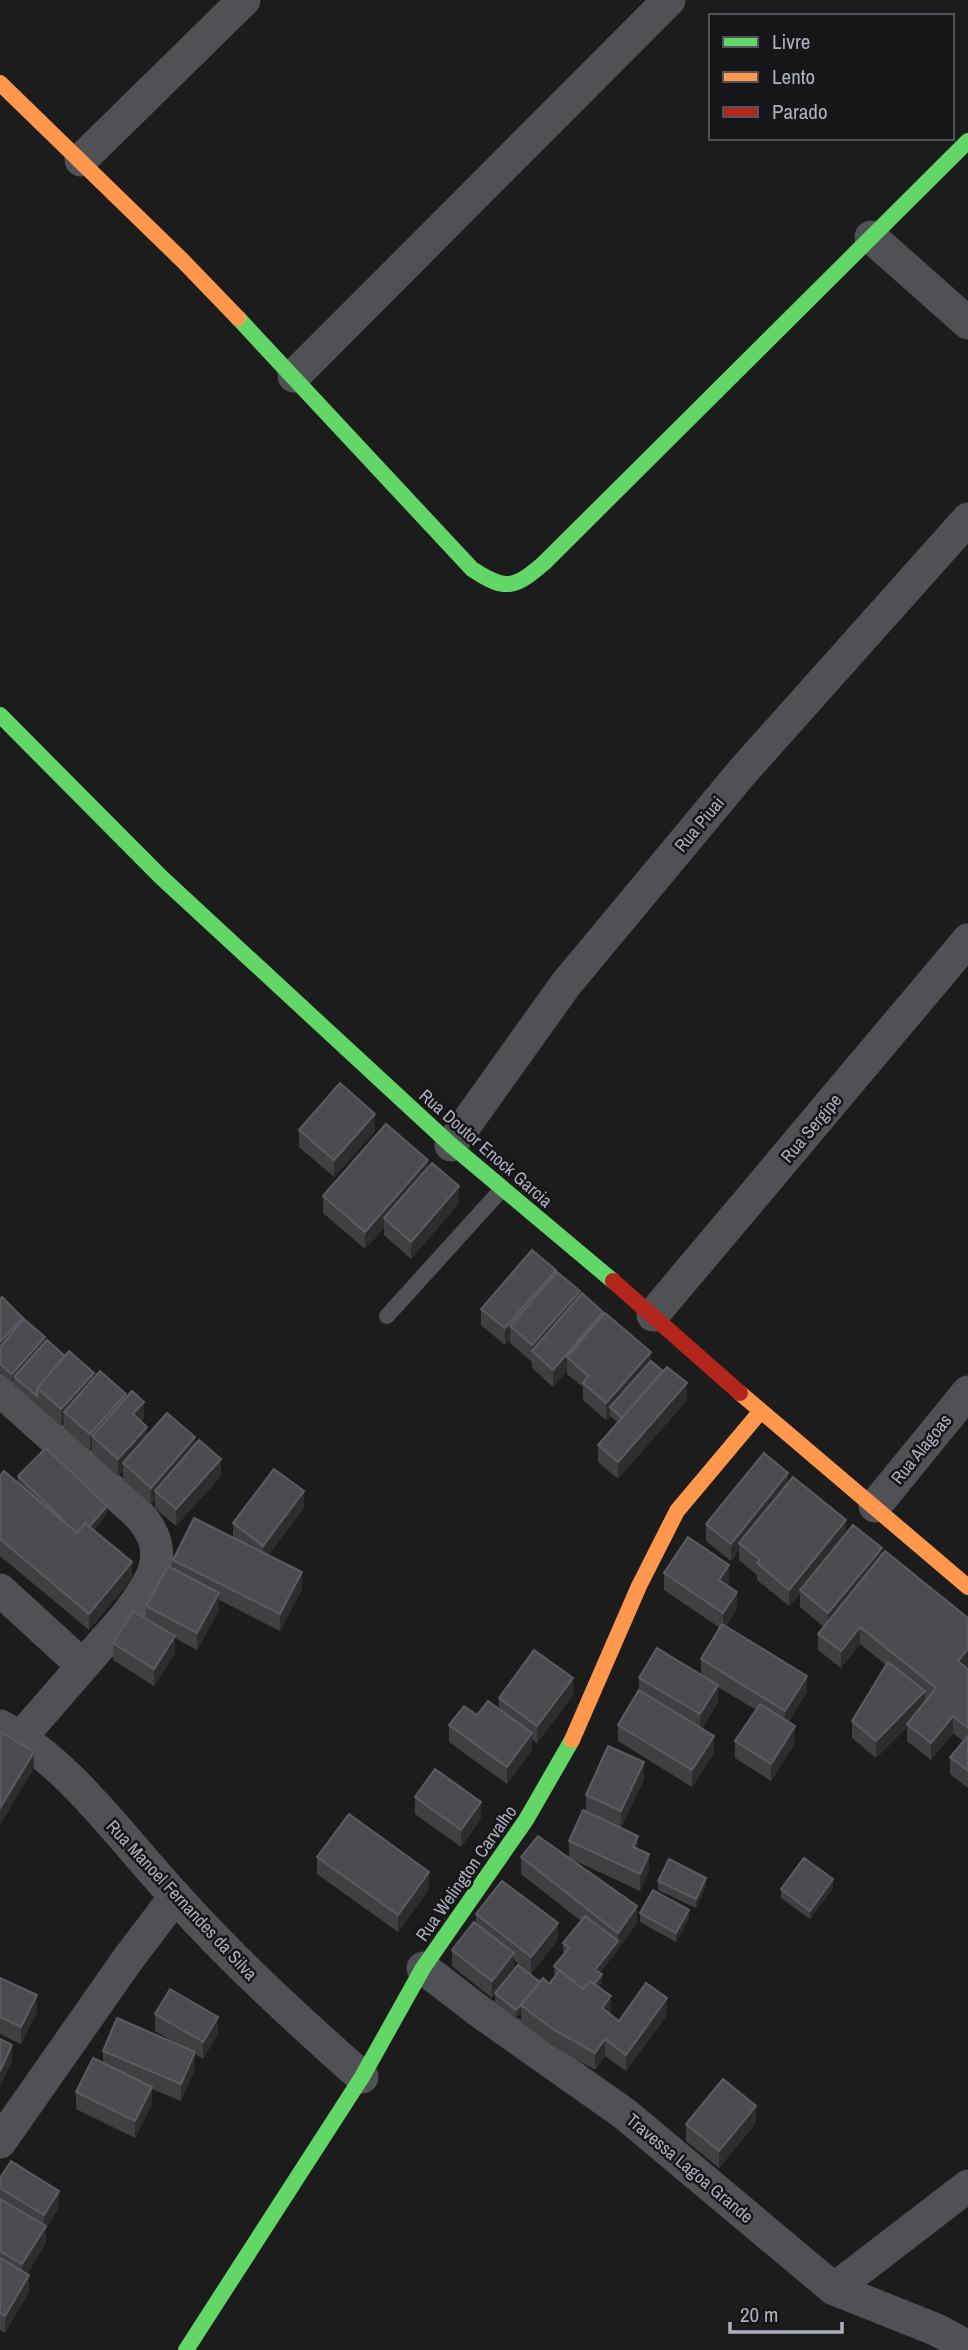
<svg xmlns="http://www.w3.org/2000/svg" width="968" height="2350" font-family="'Archivo Narrow',sans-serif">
<rect width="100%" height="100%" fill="#1c1c1c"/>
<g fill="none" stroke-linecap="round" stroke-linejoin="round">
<path stroke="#4f5155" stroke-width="16" d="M387 1316 502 1189"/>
<path stroke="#4f5155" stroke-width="33" d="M81 160 244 0
M871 237 968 323
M294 376 669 0
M451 1145 566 984 743 771 968 519
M653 1315 968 940
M0 1390 138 1514C173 1552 153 1580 127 1615L21 1737
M875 1506 968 1392
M0 1590 82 1665
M0 1726C68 1761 123 1840 175 1896 233 1961 297 2019 362 2077
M423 1968 479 2011 625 2114 834 2289 937 2330 968 2347
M0 2142 128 1959 175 1897
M834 2289 968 2186"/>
<path stroke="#63d668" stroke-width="16" d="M238 318 472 569C505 591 514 589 544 563L968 141
M0 715 161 877 451 1145 613 1281
M186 2350 362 2077 423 1968 526 1820 572 1740"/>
<path stroke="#ff974d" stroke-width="16" d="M0 83 183 261 238 318
M740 1393 968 1587
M572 1740 639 1586 677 1511 761 1411"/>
<path stroke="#b3261e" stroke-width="16" d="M613 1281 740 1393"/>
</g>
<path fill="#404043" d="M299 1130 375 1131 334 1177 299 1147Z
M428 1168 459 1203 411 1259 384 1235V1228L365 1249 323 1213V1196Z
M556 1273 651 1361 687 1400 618 1479 598 1462V1445L618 1423 610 1416 606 1420 583 1400V1387L567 1374V1370L553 1387 532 1368V1362L510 1343V1340L505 1345 481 1325V1309Z
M0 1299 23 1320 45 1342 65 1356 94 1378 126 1397 144 1419 141 1422 147 1436 195 1444 221 1476 176 1526 155 1508V1501L151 1504 123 1480V1471L118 1476 92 1453V1450L90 1451 64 1428V1423L61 1426 14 1385V1380L12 1383 0 1372Z
M0 1476 18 1483V1476L107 1514 94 1530 132 1579 89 1630 0 1556Z
M788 1483 846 1534 882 1556 968 1669V1788L950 1774V1757L963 1741 953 1733 931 1760 907 1741V1727L876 1758 852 1738V1721L886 1665 860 1644 841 1668 818 1650V1634L824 1627 800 1607V1594L789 1606 757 1580V1575L739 1560V1550L731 1561 706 1541V1524Z
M304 1508 268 1555 302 1589 280 1631 219 1600V1610L197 1650 175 1638V1653L154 1686 113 1660V1643L146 1619V1606L173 1568V1560L233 1537V1523Z
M664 1573 729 1582 727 1586 737 1609 726 1626 807 1692 788 1722 795 1743 771 1781 735 1758V1741L756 1710 718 1687V1702L702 1729 714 1753 692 1787 618 1741V1725L639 1691V1678L701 1674V1659L720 1628 664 1590Z
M573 1695 537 1743 532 1739V1750L507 1784 449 1742V1725L477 1715 499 1709V1698Z
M644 1779 621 1828 638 1849 649 1871 640 1891 569 1858 637 1923 600 1973 602 1983 598 1987 611 2013 610 2014 619 2021 667 2015 626 2071 605 2056 595 2070 551 2045 521 2022V2013L516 2019 495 2002V1994L492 1998 452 1966V1950L476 1924V1914L558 1940 531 1974 514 1960V1970L540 1982 549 1984 556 1976 554 1974V1966L565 1953 563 1952V1943L581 1921 521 1874V1857L569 1858V1841L586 1811V1795Z
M415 1797 481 1819 461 1847 415 1814Z
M317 1857 429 1889 398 1932 317 1874Z
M658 1881 706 1886 696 1908 658 1890Z
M833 1888 810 1919 781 1898V1889Z
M640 1913 689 1918 676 1942 640 1922Z
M0 1978 37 2012 21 2044 0 2034Z
M155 2014 218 2034 203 2059 195 2054V2069L181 2101 152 2089V2104L135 2138 76 2109V2092L103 2063V2051L179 2045 155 2031Z
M756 2123 719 2168 686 2141V2124Z
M0 2178 59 2207 46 2229V2243L27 2274 29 2292 5 2333 0 2330Z"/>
<path fill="#2d2d2e" d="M375 1114V1131L334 1177V1160Z
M428 1160V1177L384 1218V1228L365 1249V1232Z
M459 1186V1203L411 1259V1242Z
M556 1270V1287L510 1326V1340L505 1345V1328Z
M580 1291V1308L532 1351V1345Z
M603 1312V1329L567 1357V1370L553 1387V1370Z
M23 1318V1327L0 1351V1342Z
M45 1337V1346L14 1377V1380L12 1383V1374Z
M651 1352V1369L610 1407V1416L606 1420V1403Z
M94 1373V1390L64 1412V1423L61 1426V1409Z
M687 1383V1400L618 1479V1462Z
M126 1394V1411L92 1436V1450L90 1451V1434Z
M144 1402V1419L133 1431V1414Z
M147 1427V1444L123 1463V1471L118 1476V1459Z
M195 1437V1454L155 1491V1501L151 1504V1488Z
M221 1459V1476L176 1526V1509Z
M788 1473V1490L739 1543V1550L731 1561V1544Z
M304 1491V1508L263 1563V1546Z
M107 1506V1514L77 1550V1541Z
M846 1520V1537L800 1590V1594L789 1606V1590Z
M882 1548V1565L828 1630V1613Z
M132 1562V1579L89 1630V1614Z
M729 1565V1582L719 1597V1580Z
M302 1572V1589L280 1631V1614Z
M737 1592V1609L723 1630V1613Z
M219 1593V1610L197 1650V1633Z
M860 1627V1644L841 1668V1651Z
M175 1636V1653L154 1686V1669Z
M968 1649V1666L958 1678V1661Z
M807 1676V1692L785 1728V1711Z
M573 1678V1695L537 1743V1726Z
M718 1685V1702L700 1731V1714Z
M925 1691V1708L907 1724V1727L876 1758V1741Z
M953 1716V1733L931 1760V1743Z
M795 1726V1743L771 1781V1764Z
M532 1733V1750L507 1784V1767Z
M714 1736V1753L692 1787V1770Z
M34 1752V1769L0 1825V1808Z
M644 1762V1779L621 1828V1811Z
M481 1802V1819L461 1847V1830Z
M638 1836V1853L633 1847Z
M649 1854V1871L640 1891V1874Z
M429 1872V1889L398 1932V1915Z
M706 1878V1886L696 1908V1899Z
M833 1879V1888L810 1919V1911Z
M637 1906V1923L618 1950V1933Z
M689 1910V1918L676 1942V1933Z
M558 1923V1940L531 1974V1957Z
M618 1941V1950L595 1978V1970Z
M514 1953V1970L492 1998V1981Z
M602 1974V1983L583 2005V1997Z
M540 1982 521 2005V2013L516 2019V2010Z
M37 1995V2012L21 2044V2027Z
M611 1996V2013L602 2025V2008Z
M667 1998V2015L626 2071V2055Z
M218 2017V2034L203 2059V2042Z
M605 2039V2056L595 2070V2053Z
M12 2045V2062L0 2087V2071Z
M195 2052V2069L181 2101V2084Z
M152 2087V2104L135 2138V2121Z
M756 2106V2123L719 2168V2151Z
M59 2191V2207L46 2229V2243L22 2281V2264L44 2229V2215Z
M29 2275V2292L5 2333V2316Z"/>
<path fill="#4c4c50" stroke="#5b5c61" stroke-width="2" d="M340 1083 375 1114 334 1160 299 1130Z
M386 1124 428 1160 365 1232 323 1196Z
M432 1163 459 1186 411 1242 384 1218Z
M532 1250 556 1270 505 1328 481 1309Z
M557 1272 580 1291 532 1345 510 1326Z
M582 1293 603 1312 553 1370 532 1351Z
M2 1297 23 1318 0 1342V1299Z
M605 1313 651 1352 606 1403 583 1383 588 1376 567 1357Z
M24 1319 45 1337 12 1374 0 1364V1347Z
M47 1340 65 1356 37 1388V1396L14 1377Z
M69 1351 94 1373 61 1409 37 1388Z
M651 1361 663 1371 622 1418 610 1407Z
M667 1367 687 1383 618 1462 598 1445Z
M100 1371 126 1394 90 1434 64 1412Z
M132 1391 144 1402 133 1414 147 1427 118 1459 92 1436Z
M167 1413 195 1437 151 1488 123 1463Z
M199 1440 221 1459 176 1509 155 1491Z
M46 1448 107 1506 89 1527 85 1523 77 1533 58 1516H59L18 1476Z
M764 1453 788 1473 731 1544 706 1524Z
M274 1469 304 1491 263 1546 233 1523Z
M4 1471 77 1533 85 1523 132 1562 89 1614 0 1539V1476Z
M793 1477 846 1520 789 1590 757 1563 760 1560 739 1543Z
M194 1518 302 1572 280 1614 173 1560Z
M853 1525 882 1548 828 1613 800 1590Z
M688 1537 729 1565 719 1580 737 1592 723 1613 664 1573Z
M885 1551 968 1618V1649L958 1661 968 1669V1728L953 1716 931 1743 907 1724 936 1688 860 1627 841 1651 818 1634Z
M168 1566 219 1593 197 1633 146 1606Z
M133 1611 175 1636 154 1669 113 1643Z
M722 1624 807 1676 785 1711 701 1659Z
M657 1648 718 1685 700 1714 639 1678Z
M534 1650 573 1678 537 1726 499 1698Z
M888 1662 925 1691 876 1741 852 1721Z
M639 1690 714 1736 692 1770 618 1725Z
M488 1701 532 1733 507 1767 449 1725 464 1706 477 1715Z
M760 1704 795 1726 771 1764 735 1741Z
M0 1731 34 1752 0 1808Z
M968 1736V1771L950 1757Z
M608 1746 644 1762 621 1811 586 1795Z
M435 1769 481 1802 461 1830 415 1797Z
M583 1810 638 1836 633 1847 649 1854 640 1874 569 1841Z
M349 1814 429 1872 398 1915 317 1857Z
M538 1836 637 1906 618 1933 521 1857Z
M804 1858 833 1879 810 1911 781 1889Z
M669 1859 706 1878 696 1899 658 1881Z
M502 1881 558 1923 531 1957 476 1914Z
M653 1890 689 1910 676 1933 640 1913Z
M585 1916 618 1941 595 1970 602 1974 594 1984 590 1981 583 1989 554 1966 569 1948 563 1943Z
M474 1922 514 1953 492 1981 452 1950Z
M518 1965 540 1982 516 2010 495 1993Z
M560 1970 583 1989 590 1981 611 1996 602 2008 619 2021 646 1983 667 1998 626 2055 605 2039 595 2053 551 2028 521 2005 543 1978 549 1984Z
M0 1978 37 1995 21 2027 0 2017Z
M170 1989 218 2017 203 2042 155 2014Z
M117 2018 195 2052 181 2084 103 2051Z
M0 2039 12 2045 0 2071Z
M93 2058 152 2087 135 2121 76 2092Z
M723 2079 756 2106 719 2151 686 2124Z
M11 2161 59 2191 44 2215 0 2188V2178Z
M0 2199 46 2226 22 2264 0 2251Z
M0 2258 29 2275 5 2316 0 2313Z"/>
<g text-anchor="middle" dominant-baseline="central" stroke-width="5" stroke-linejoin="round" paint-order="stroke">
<g font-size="18" fill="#adb0bd" stroke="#161518">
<text transform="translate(699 824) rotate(-50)">Rua Piuai</text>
<text transform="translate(811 1128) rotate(-50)">Rua Sergipe</text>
<text transform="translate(486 1148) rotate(41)">Rua Doutor Enock Garcia</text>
<text transform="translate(921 1449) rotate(-51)">Rua Alagoas</text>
<text transform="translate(466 1873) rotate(-55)">Rua Welington Carvalho</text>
<text transform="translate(182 1900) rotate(47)">Rua Manoel Fernandes da Silva</text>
<text transform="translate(690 2168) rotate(40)">Travessa Lagoa Grande</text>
</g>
</g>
<rect x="709" y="14" width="245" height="126" fill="#161518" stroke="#52535a" stroke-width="2"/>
<rect x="723" y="37" width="35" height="10" fill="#63d668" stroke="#52535a" stroke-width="2"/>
<text x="772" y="49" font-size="21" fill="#adb0bd">Livre</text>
<rect x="723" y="72" width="35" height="10" fill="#ff974d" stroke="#52535a" stroke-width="2"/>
<text x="772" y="84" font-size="21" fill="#adb0bd">Lento</text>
<rect x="723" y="107" width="35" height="10" fill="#b3261e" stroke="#52535a" stroke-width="2"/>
<text x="772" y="119" font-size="21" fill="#adb0bd">Parado</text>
<path d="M730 2322v10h112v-10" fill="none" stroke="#adb0bd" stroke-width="3.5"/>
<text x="740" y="2322" font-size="21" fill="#adb0bd" stroke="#161518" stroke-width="5" paint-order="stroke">20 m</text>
</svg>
